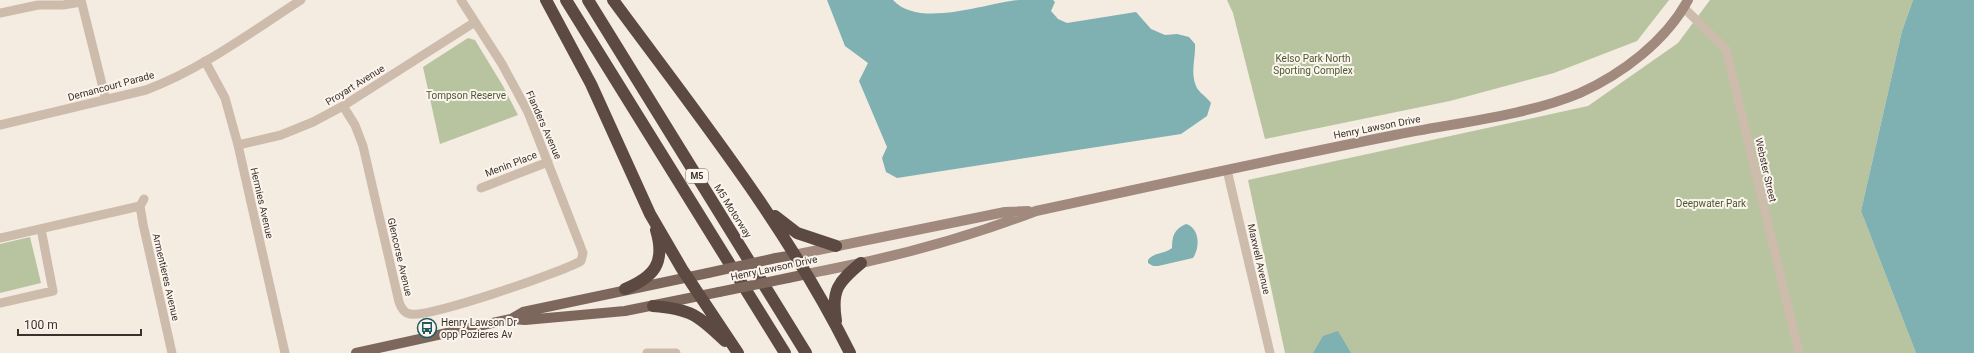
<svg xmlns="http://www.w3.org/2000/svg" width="1974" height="353" font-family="Roboto,sans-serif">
<rect width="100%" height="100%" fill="#f4ebe1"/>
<path fill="#b8c4a0" d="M1227 0H1669L1637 41 1554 73 1450 101 1265 139 1233 13Z
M1710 0H1913L1902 31 1861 211 1916 353H1285L1248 180 1588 106 1678 43Z
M468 38 475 40 503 86 518 115 440 144 423 67Z
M30 237 41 283 0 293V244Z"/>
<path fill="#7fb0b2" d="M827 0H893C919 29 986 3 1019 0 1030 0 1042 0 1053 0L1055 2 1051 11 1058 19 1067 23 1136 12 1151 29 1165 35 1177 34 1189 37 1195 44C1196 57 1190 72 1196 86 1198 92 1207 97 1211 103L1207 116 1181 134 897 178 886 172 882 158 887 147 859 81 868 63 845 46Z
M1913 0H1974V353H1916L1861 211 1902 31Z
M1186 224C1200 228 1200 248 1193 258L1158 266H1153L1148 263V260C1154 252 1165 254 1172 248 1172 236 1174 229 1186 224Z
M1338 331 1351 353H1313L1323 336Z"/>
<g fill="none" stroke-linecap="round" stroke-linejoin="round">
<path stroke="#cdbbac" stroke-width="9" d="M81 0 106 100
M1684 8 1726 49 1799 353
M0 13 38 5H63L81 2
M205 61 225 98 238 145 285 353
M343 106 355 125 363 146 399 302C401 308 404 313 410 314 429 318 562 272 581 261L583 253 580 245 528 112 502 64 461 0
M0 125 146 90C202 69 251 32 301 0
M238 145 281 135 313 122 343 106 475 22
M1227 170 1270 353
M481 188 548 162
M144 199 140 206 143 224 172 353
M0 238 140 206
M0 303 53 291 41 229
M647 353H676"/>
<path stroke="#a18a7d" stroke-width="10" d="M794 255 1005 212 1028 211
M807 274C825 270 843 267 861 263 920 250 979 233 1036 211 1155 185 1275 159 1395 135 1453 123 1526 116 1580 93 1622 74 1666 41 1688 0"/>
<path stroke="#7d675c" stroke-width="10" d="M776 258 794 255
M788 278 807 274
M511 319 523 312 708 273
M356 353 511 319 525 320 625 311 719 292"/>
<path stroke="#5c4a42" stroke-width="12" d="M546 0 591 84 650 214 682 269 738 353
M566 0 785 353
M588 0 806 353
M613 0C697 114 787 226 850 353
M775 216 797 233 836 246
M625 289C654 277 666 263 656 230
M653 306C691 309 698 315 725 341
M836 321C831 290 838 282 861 263"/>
<path stroke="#7d675c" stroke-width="10" d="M708 273 776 258
M719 292 788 278"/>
</g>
<defs>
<symbol id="bus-ring" viewBox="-11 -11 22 22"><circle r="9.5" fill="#fbf5ee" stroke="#1f5a5e" stroke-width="1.5"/><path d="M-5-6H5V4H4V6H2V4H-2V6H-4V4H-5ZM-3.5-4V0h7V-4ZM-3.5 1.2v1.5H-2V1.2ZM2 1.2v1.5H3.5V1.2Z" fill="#1f5a5e"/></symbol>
</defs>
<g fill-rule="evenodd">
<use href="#bus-ring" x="416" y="317" width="22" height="22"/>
</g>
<g text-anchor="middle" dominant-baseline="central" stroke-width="4" stroke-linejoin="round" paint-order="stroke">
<rect fill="#fbf5ee" stroke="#756b66" stroke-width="1" x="686" y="169" width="22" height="14" rx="3"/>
<g font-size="9" font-weight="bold" fill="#3b302b">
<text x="697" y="176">M5</text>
</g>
<g font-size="10" fill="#4a5a2e" stroke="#fbf5ee">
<text x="1313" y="58">Kelso Park North<tspan x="1313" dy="12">Sporting Complex</tspan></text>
<text x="466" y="95">Tompson Reserve</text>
<text x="1711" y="203">Deepwater Park</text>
</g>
<g font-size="10" fill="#3b302b" stroke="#fbf5ee">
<text transform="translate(355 85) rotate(-32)">Proyart Avenue</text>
<text transform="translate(111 86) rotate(-15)">Dernancourt Parade</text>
<text transform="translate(544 125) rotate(66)">Flanders Avenue</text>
<text transform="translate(1377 127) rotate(-11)">Henry Lawson Drive</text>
<text transform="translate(511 164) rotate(-21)">Menin Place</text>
<text transform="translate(1766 170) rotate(77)">Webster Street</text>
<text transform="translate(262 203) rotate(77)">Hermies Avenue</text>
<text transform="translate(733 211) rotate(58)">M5 Motorway</text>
<text transform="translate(400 257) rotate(77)">Glencorse Avenue</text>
<text transform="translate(1259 259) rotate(77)">Maxwell Avenue</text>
<text transform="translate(774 268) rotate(-12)">Henry Lawson Drive</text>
<text transform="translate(166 277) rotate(77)">Armentieres Avenue</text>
</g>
<g font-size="10" fill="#3b302b" stroke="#fbf5ee" text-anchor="start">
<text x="441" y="322">Henry Lawson Dr<tspan x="441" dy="12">opp Pozieres Av</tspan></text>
</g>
</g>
<path d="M18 329v6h123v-6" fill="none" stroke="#3b302b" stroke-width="2"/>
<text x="24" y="329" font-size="12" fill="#3b302b" stroke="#fbf5ee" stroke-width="3" paint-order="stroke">100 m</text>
</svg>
